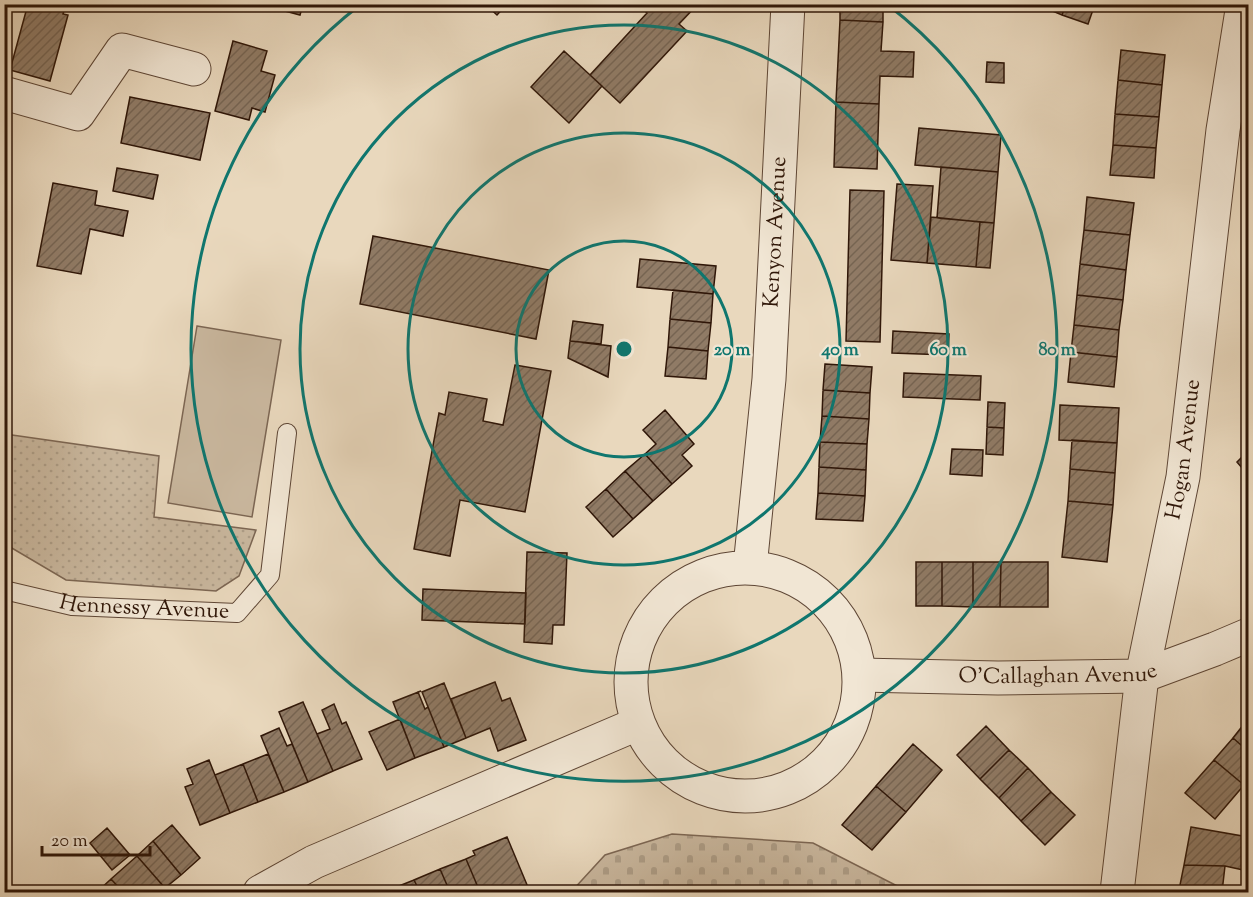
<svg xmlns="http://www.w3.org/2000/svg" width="1253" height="897" font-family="'Sorts Mill Goudy',serif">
<defs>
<pattern id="grass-dots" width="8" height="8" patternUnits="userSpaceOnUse" patternTransform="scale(1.5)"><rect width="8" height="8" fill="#c9b79e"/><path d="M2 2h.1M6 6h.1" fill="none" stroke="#ad9d87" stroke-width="1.8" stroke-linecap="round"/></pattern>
<pattern id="cemetery-stones" width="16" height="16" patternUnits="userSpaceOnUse" patternTransform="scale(1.5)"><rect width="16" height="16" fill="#c9b79e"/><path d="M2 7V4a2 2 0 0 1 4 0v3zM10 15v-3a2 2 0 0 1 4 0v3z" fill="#ad9d87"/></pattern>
<pattern id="building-hatch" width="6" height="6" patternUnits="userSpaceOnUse" patternTransform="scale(1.5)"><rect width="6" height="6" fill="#907b66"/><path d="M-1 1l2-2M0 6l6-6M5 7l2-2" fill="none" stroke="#766452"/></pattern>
</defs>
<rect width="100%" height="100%" fill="#e9d8bd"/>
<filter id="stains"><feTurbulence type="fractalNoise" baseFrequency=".00333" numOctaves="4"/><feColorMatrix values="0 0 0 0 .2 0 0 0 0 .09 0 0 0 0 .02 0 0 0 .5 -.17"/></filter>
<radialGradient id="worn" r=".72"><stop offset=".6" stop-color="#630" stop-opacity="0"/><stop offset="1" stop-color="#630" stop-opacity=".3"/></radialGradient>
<path fill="url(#grass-dots)" stroke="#7c6653" stroke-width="1.5" d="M5 434 159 456 154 517 256 530 239 576 216 591 66 580 5 544Z"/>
<path fill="url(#cemetery-stones)" stroke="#7c6653" stroke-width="1.5" d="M672 834 813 843 909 892H571L605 855Z"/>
<path fill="#c9b79e" stroke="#7c6653" stroke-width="1.5" d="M197 326 281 340 252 517 168 503Z"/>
<path fill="url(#building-hatch)" stroke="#2f1608" stroke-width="1.5" d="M28 4H66L63 14 68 15 50 81 10 70Z
M205 4H230L229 10Z
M266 4H303L300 15 266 6Z
M485 4H507L497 15Z
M638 4H698L679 24 687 31 620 103 590 75 647 13Z
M840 4H883V22L840 20Z
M1036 4H1066L1062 15Z
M1066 4H1095L1088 24 1062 15Z
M840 20 883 22 881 51 914 52 913 77 880 76 879 104 836 102Z
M233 41 267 51 261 71 275 75 265 112 252 108 249 120 215 111Z
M1121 50 1165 55 1162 85 1118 80Z
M564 51 602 86 569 123 531 87Z
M987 62 1004 63V83L986 82Z
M1118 80 1162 85 1159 117 1115 114Z
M130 97 210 113 200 160 121 143Z
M836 102 879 104 877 169 834 167Z
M1115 114 1159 117 1156 148 1113 145Z
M919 128 1001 135 998 172 915 165Z
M1113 145 1156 148 1154 178 1110 175Z
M941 167 998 172 994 223 937 218Z
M117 168 158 175 153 199 113 191Z
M53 183 97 191 95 205 128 211 123 236 90 229 81 274 37 266Z
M897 184 933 186 927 263 891 260Z
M850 190 884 191 880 342 846 341Z
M1087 197 1134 203 1130 235 1084 230Z
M931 217 980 222 976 267 927 263Z
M980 222 994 223 990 268 976 267Z
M1084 230 1130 235 1126 270 1080 264Z
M373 236 549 270 536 339 360 304Z
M640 259 716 266 713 294 637 287Z
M1080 264 1126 270 1123 300 1077 295Z
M673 290 713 294 711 323 670 319Z
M1077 295 1123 300 1119 330 1074 325Z
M670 319 711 323 708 351 668 347Z
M573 321 603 325 601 344 570 341Z
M1074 325 1119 330 1117 357 1071 352Z
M893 331 949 334 948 355 892 353Z
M570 341 611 346 608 377 568 358Z
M668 347 708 351 706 379 665 376Z
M1071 352 1117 357 1114 387 1068 382Z
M825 364 872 367 870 393 823 390Z
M515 365 551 371 525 512 460 500 450 556 414 549 439 413 445 415 449 392 487 399 483 421 503 425Z
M904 373 981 376 980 400 903 397Z
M823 390 870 393 869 419 822 416Z
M988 402 1005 403 1004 428 987 427Z
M1060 405 1119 408 1117 443 1059 440Z
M665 410 694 444 682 455 692 466 672 484 645 454 656 444 643 430Z
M822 416 869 419 867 444 820 442Z
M987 427 1004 428 1003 455 986 454Z
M1072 440 1117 443 1115 473 1070 469Z
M820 442 867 444 866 470 819 467Z
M952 449 983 450 982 476 950 474Z
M1248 451V475L1237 462Z
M645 454 672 484 653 501 625 471Z
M819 467 866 470 865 496 818 493Z
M1070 469 1115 473 1113 505 1068 501Z
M625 471 653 501 633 519 606 489Z
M606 489 633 519 613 537 586 507Z
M818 493 865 496 863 521 816 519Z
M1068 501 1113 505 1107 562 1062 557Z
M527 552 567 553 564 625H553L552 644 524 642Z
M916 562H942V606H916Z
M942 562H973V607L942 606Z
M973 562H1001L1000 607H973Z
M1001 562H1048V607H1000Z
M423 589 526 593 525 624 422 620Z
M495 682 502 701 510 698 526 740 498 751 490 728 466 738 451 699Z
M444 683 466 738 444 747 422 692Z
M421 691 418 692 425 709 428 707 444 747 415 758 393 702Z
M303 702 333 771 308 782 279 712Z
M334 704 342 724 346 722 362 759 333 771 317 734 330 729 322 710Z
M400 719 415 758 387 770 369 732Z
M1248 719V751L1233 738Z
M986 726 1009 750 980 779 957 755Z
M279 728 287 746 292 744 308 782 284 792 261 736Z
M1233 738 1248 751V780L1244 785 1214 760Z
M913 744 942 770 906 812 876 786Z
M1009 750 1028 768 999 798 980 779Z
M268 754 284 792 258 802 243 764Z
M209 760 230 813 200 825 185 787 193 784 187 769Z
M1214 760 1244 785 1215 819 1185 793Z
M243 764 258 802 230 813 215 775Z
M1028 768 1051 792 1021 821 999 798Z
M876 786 906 812 872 850 842 825Z
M1051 792 1075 815 1045 845 1021 821Z
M172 825 200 858 181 875 153 841Z
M1191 827 1248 837V871L1225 866 1184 865Z
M107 828 130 855 112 870 90 843Z
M507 837 530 892H480L466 859 475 855 473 851Z
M153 841 181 875 165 888 137 856Z
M137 856 165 888 161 892H123L111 879Z
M466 859 480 892H450L440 869Z
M1184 865 1225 866 1222 892 1179 890Z
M440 869 450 892H420L414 880Z
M111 879 123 892H97Z
M414 880 420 892H390L389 890Z"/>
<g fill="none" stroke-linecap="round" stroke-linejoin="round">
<defs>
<g id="service">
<path id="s1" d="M4 590 72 606 237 613 270 575 287 433"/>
</g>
<g id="minor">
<path d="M4 93 78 114 122 50 194 69"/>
<path id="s2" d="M750 567 769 379 788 4"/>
<circle cx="745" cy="682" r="114"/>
<path id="s3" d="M860 675 998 678 1142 676 1215 649 1248 635"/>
<path d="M260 892 314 862 637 724"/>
<path id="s4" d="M1117 892 1142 676 1183 477 1223 130 1243 4"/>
</g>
</defs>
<use href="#service" stroke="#5e4635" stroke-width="20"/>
<use href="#minor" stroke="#5e4635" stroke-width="35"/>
<use href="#service" stroke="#f1e6d4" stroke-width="18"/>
<use href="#minor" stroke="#f1e6d4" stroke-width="33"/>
</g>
<g fill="none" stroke="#0f766e" stroke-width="3">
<circle cx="624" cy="349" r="108"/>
<circle cx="624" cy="349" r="216"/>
<circle cx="624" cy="349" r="324"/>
<path d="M888 5A433 433 0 1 1 360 5"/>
</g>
<g text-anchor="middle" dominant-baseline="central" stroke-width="4.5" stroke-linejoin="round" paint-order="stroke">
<g font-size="22" fill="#2f1608" stroke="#f1e6d4">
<text stroke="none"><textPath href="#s2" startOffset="336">Kenyon Avenue</textPath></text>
<text stroke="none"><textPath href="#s4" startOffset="448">Hogan Avenue</textPath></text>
<text stroke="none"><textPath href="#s1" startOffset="142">Hennessy Avenue</textPath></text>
<text stroke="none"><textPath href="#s3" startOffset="198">O'Callaghan Avenue</textPath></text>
</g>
</g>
<circle cx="624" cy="349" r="9" fill="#0f766e" stroke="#f1e6d4" stroke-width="3"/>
<g font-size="18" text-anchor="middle" font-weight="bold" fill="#0f766e" stroke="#f1e6d4" stroke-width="4.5" stroke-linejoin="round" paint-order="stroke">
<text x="732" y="355">20 m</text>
<text x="840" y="355">40 m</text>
<text x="948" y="355">60 m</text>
<text x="1057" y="355">80 m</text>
</g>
<rect width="1253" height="897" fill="none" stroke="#e9d8bd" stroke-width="24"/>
<rect x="6" y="6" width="1241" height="885" fill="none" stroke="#2f1608" stroke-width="3"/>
<rect x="12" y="12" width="1229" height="873" fill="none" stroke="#2f1608" stroke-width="1.5"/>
<path d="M42 846v9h108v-9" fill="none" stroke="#2f1608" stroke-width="3"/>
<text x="51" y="846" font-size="18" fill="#2f1608" stroke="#f1e6d4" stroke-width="4.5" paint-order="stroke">20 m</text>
<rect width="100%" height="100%" filter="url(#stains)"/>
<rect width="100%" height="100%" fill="url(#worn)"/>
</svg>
